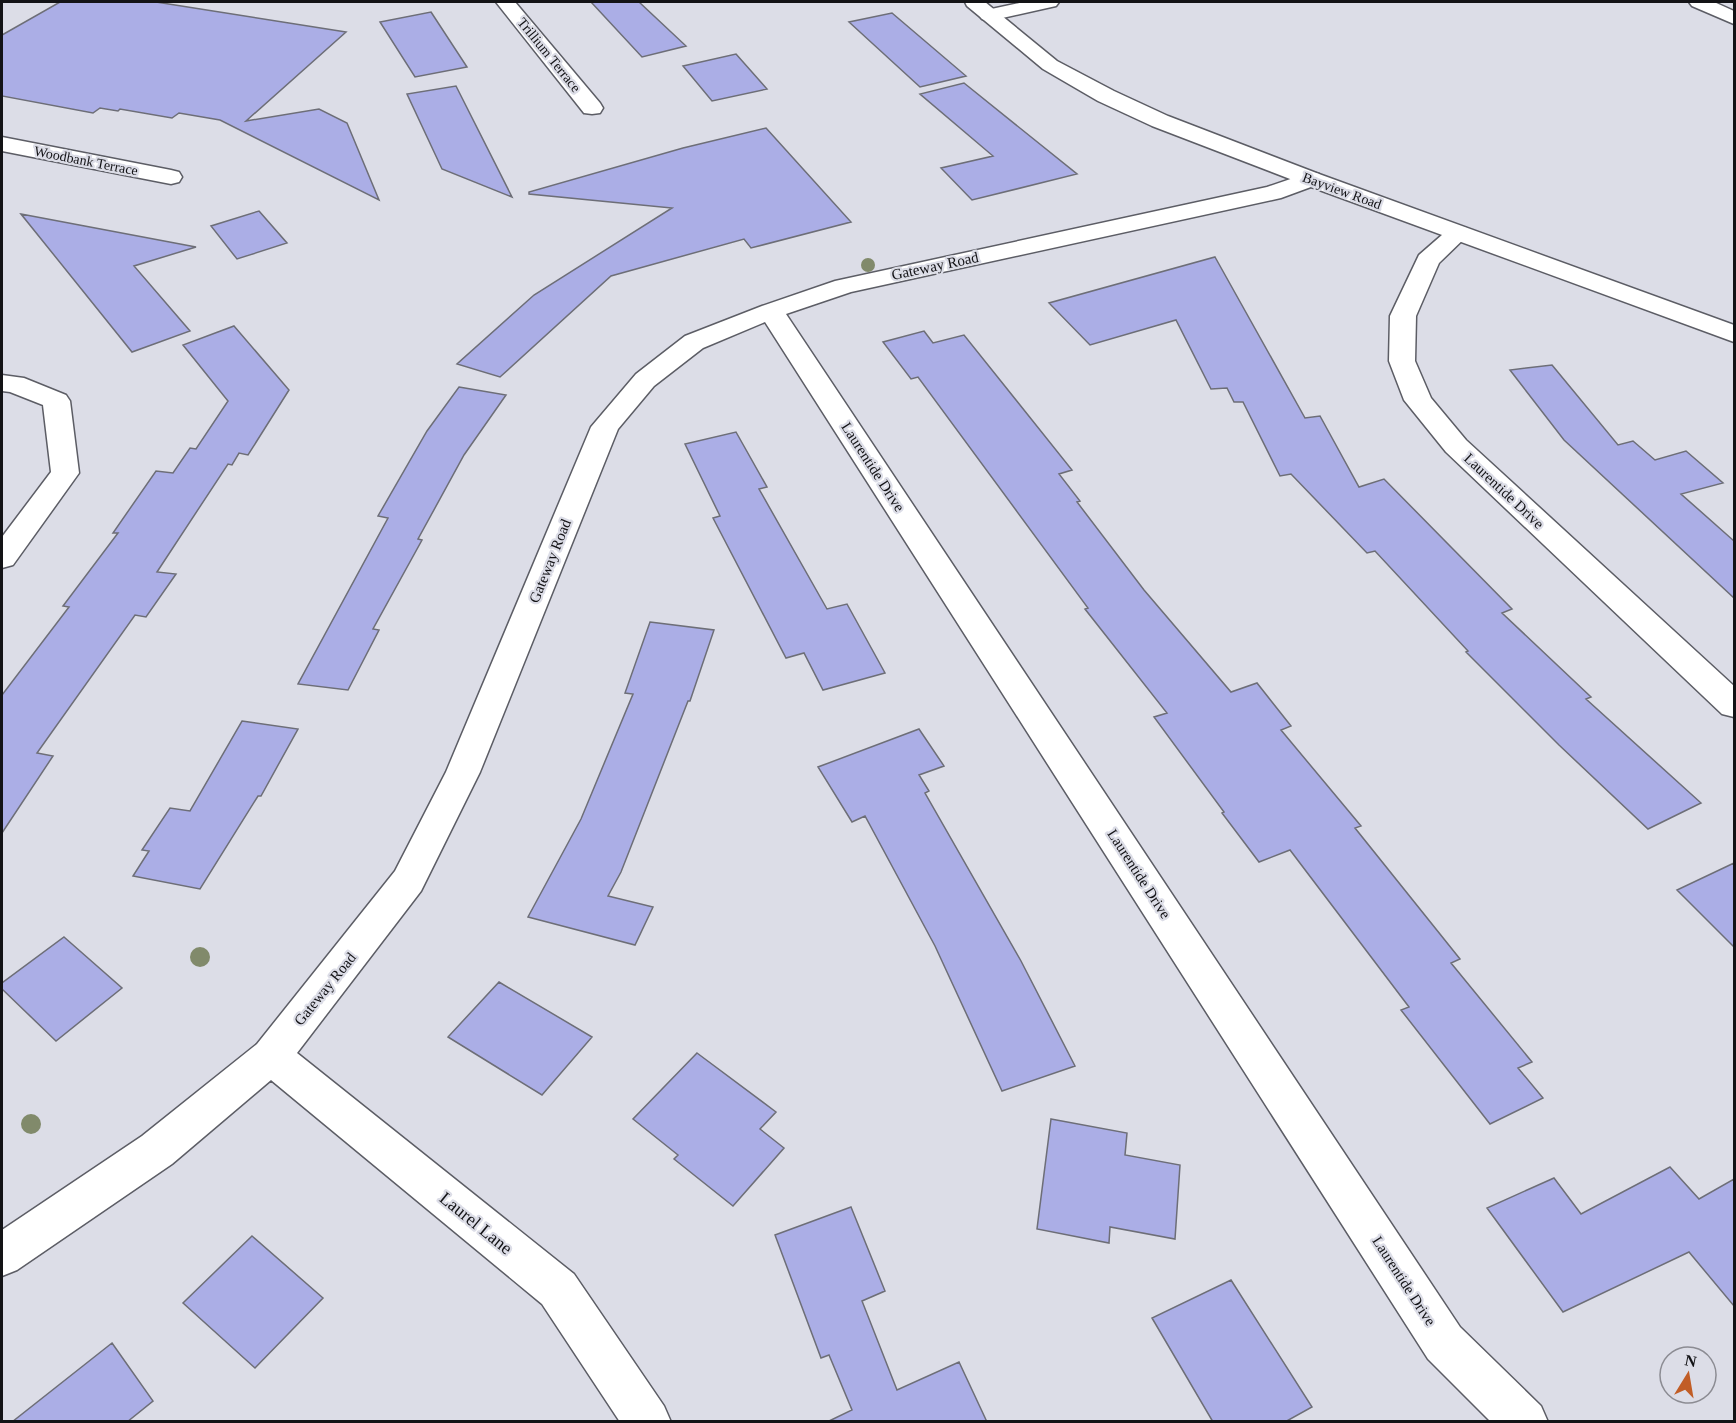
<svg xmlns="http://www.w3.org/2000/svg" width="1736" height="1423" font-family="Georgia,serif">
<rect width="100%" height="100%" fill="#dcdde7"/>
<path fill="#abaee6" stroke="#6d6e77" stroke-width="1.5" d="M60 2H156L346 32 246 121 319 109 347 123 379 200 220 120 179 113 172 118 120 109 118 111 100 108 93 113 2 96V35Z
M591 2H639L686 46 642 57Z
M431 12 467 67 415 77 380 22Z
M892 13 966 76 920 87 849 22Z
M736 54 767 89 712 101 683 66Z
M964 83 1077 174 972 200 941 168 993 156 920 94Z
M456 86 512 197 442 169 407 94Z
M766 128 851 222 751 248 744 239 611 276 500 377 457 364 534 295 672 208 529 194V192L683 148Z
M259 211 287 243 237 259 211 226Z
M21 214 196 247 134 266 190 331 132 352Z
M1215 257 1305 418 1320 416 1359 487 1384 479 1512 609 1502 613 1591 697 1586 699 1701 803 1648 829 1559 745 1466 652 1468 651 1375 551 1367 553 1291 474 1280 476 1243 402H1234L1227 388 1211 389 1176 320 1090 345 1049 303Z
M234 326 289 390 248 455 239 453 232 465 228 464 157 572 176 574 146 617 135 615 37 753 53 756 2 833V695L69 607 63 606 118 533H113L156 471 173 473 190 448 196 449 228 401 183 345Z
M924 331 933 343 964 335 1072 470 1059 474 1080 501 1077 502 1144 590 1231 692 1257 683 1291 726 1281 730 1361 826 1355 828 1460 959 1451 963 1532 1062 1518 1068 1543 1098 1490 1124 1401 1010 1409 1007 1290 850 1259 862 1222 813 1224 812 1154 717 1167 713 1085 609 1088 608 918 377 911 379 883 342Z
M1552 365 1618 445 1633 441 1655 460 1686 451 1723 483 1681 494 1734 541V598L1564 440 1510 370Z
M459 387 506 395 464 455 418 539 422 540 373 629 379 630 348 690 298 684 388 518 378 516 427 431Z
M736 432 767 487 759 489 827 609 847 604 885 673 823 690 804 653 786 658 713 518 720 516 685 444Z
M650 622 714 630 690 701H688L621 872 608 896 653 907 635 945 528 917 581 819 633 694 625 693Z
M242 721 298 729 261 796H258L200 889 133 876 149 851 142 850 170 808 190 811Z
M919 729 944 766 919 775 929 791 925 793 1021 961 1075 1066 1002 1091 935 946 865 816 852 822 818 767Z
M1734 863V947L1677 890Z
M64 937 122 988 56 1041 2 989V983Z
M499 982 592 1037 542 1095 448 1037Z
M697 1053 776 1112 760 1129 784 1148 733 1206 674 1159 678 1155 633 1119Z
M1051 1119 1127 1133 1125 1155 1180 1165 1175 1239 1110 1227 1109 1243 1037 1229Z
M1670 1167 1699 1199 1734 1179V1306L1689 1252 1563 1312 1487 1208 1554 1178 1581 1214Z
M851 1207 885 1291 862 1301 897 1390 959 1362 987 1422H827L852 1410 829 1355 821 1358 775 1235Z
M252 1236 323 1298 255 1368 183 1303Z
M1231 1280 1312 1407 1285 1422H1213L1152 1318Z
M112 1343 153 1401 127 1422H12Z"/>
<g fill="none" stroke-linecap="round" stroke-linejoin="round">
<defs>
<path id="minor" d="M496 2H515L600 103 603 108 600 113 592 114 584 113Z
M1024 2H1059L1056 6 989 21 982 19 979 15 982 11Z
M2 137 171 170 179 172 182 177 179 182 171 184 2 151Z
M1311 172 1319 174 1322 179 1319 184 1281 198 851 292 786 314 1460 1327 1541 1406 1548 1422H1491L1428 1359 765 322 703 348 654 386 618 429 480 772 421 891 297 1053 574 1274 664 1406 671 1422H620L542 1304 271 1080 172 1164 17 1270 2 1276V1230L142 1136 257 1044 395 871 446 772 591 427 636 374 685 336 762 306 835 281 1267 187Z
M1458 226 1466 228 1470 233 1439 263 1416 316 1415 361 1431 398 1466 440 1734 686V717L1722 714 1446 452 1404 400 1389 361 1390 316 1419 255 1450 228Z
M2 375 24 378 66 395 70 401 79 473 13 565 2 568V537L51 472 43 405 10 392 2 391Z"/>
<path id="tertiary" d="M965 2H985L1057 61 1114 91 1168 116 1319 174 1734 325V342L1303 184 1152 126 1098 101 1043 69 967 6Z"/>
<path id="primary" d="M1689 2H1714L1734 11V24L1692 6Z"/>
</defs>
<use href="#minor" stroke="#5c5d65" stroke-width="3"/>
<use href="#tertiary" stroke="#5c5d65" stroke-width="3"/>
<use href="#primary" stroke="#5c5d65" stroke-width="3"/>
<use href="#minor" fill="#fff" fill-rule="evenodd"/>
<use href="#tertiary" fill="#fff" fill-rule="evenodd"/>
<use href="#primary" fill="#fff" fill-rule="evenodd"/>
</g>
<g fill="#818a6b">
<circle cx="868" cy="265" r="7"/>
<circle cx="200" cy="957" r="10"/>
<circle cx="31" cy="1124" r="10"/>
</g>
<g text-anchor="middle" dominant-baseline="central" stroke-width="4.5" stroke-linejoin="round" paint-order="stroke">
<g font-size="14" fill="#131316" stroke="#dcdde7">
<text transform="translate(549 55) rotate(51)">Trillium Terrace</text>
<text transform="translate(86 161) rotate(11)">Woodbank Terrace</text>
<text transform="translate(1342 191) rotate(20)">Bayview Road</text>
</g>
<g font-size="15" fill="#131316" stroke="#dcdde7">
<text transform="translate(935 266) rotate(-12)">Gateway Road</text>
<text transform="translate(873 467) rotate(57)">Laurentide Drive</text>
<text transform="translate(1504 491) rotate(43)">Laurentide Drive</text>
<text transform="translate(550 561) rotate(-68)">Gateway Road</text>
<text transform="translate(1139 874) rotate(57)">Laurentide Drive</text>
<text transform="translate(325 989) rotate(-51)">Gateway Road</text>
<text transform="translate(1404 1281) rotate(57)">Laurentide Drive</text>
</g>
<g font-size="18" fill="#131316" stroke="#dcdde7">
<text transform="translate(476 1223) rotate(39)">Laurel Lane</text>
</g>
</g>
<rect width="1736" height="1423" fill="none" stroke="#131316" stroke-width="6"/>
<g transform="translate(1688 1375) rotate(11)"><circle r="28" fill="#dcdde7" stroke="#8c8c93" stroke-width="1.5"/>
<path d="M0-4.5L10 22L0 15L-10 22Z" fill="#c15d26"/>
<text y="-9" font-size="16" font-weight="bold" text-anchor="middle" fill="#131316">N</text>
</g>
</svg>
